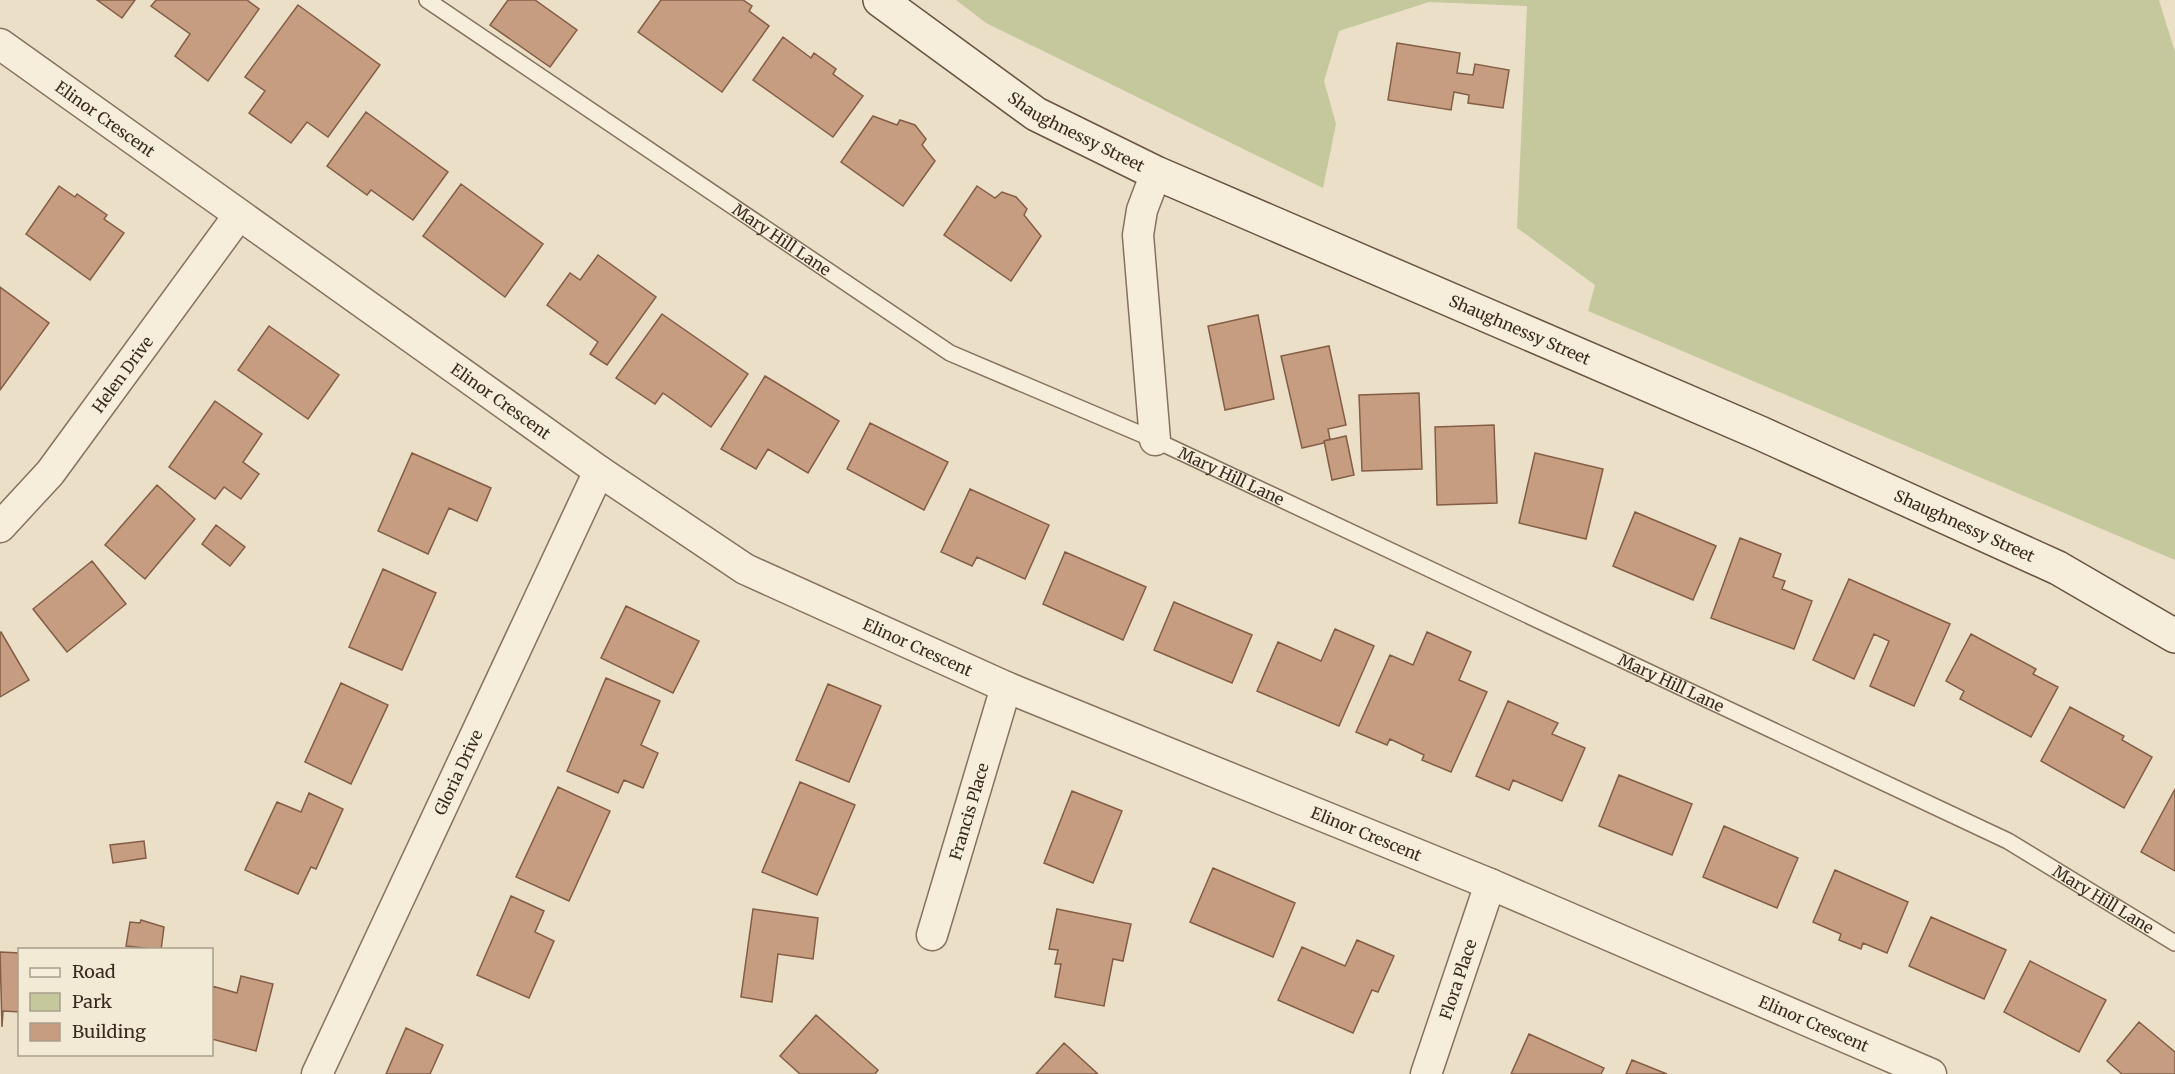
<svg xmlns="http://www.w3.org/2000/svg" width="2175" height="1074" font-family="Merriweather,serif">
<rect width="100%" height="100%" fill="#ebe0c7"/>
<path fill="#c4c89c" d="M956 0H2159L2175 52V560L1588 311 1595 285 1517 228 1527 6 1429 2 1339 31 1324 81 1336 124 1323 188 986 23Z"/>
<path fill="#c69d80" stroke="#835d46" stroke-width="1.5" d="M97 0H135L122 18Z
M156 0H247L259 9 208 81 175 56 190 34 151 6Z
M508 0H535L577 30 550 67 490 25Z
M661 0H743L752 6 749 11 769 26 722 92 638 32Z
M298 5 380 65 328 137 307 122 291 143 249 113 265 91 245 77Z
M783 37 811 58 814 53 836 69 833 74 863 96 833 137 753 80Z
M1397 43 1460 53 1457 73 1473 75 1475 64 1509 70 1503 108 1468 103 1469 95 1454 92 1451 110 1388 100Z
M366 112 448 172 413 220 371 190 367 195 327 166Z
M873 116 897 125 900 120 915 125 926 139 922 145 935 161 903 206 841 162Z
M461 184 543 244 505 297 423 236Z
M59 186 75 197 77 194 107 215 104 219 124 233 90 280 26 234Z
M977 186 995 198 1002 192 1016 197 1027 209 1024 215 1041 236 1011 281 944 235Z
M598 255 656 297 607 365 590 354 598 342 547 305 570 273 580 280Z
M0 287 49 323 0 390Z
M662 314 748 374 711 427 663 393 655 404 616 378Z
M1258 315 1274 399 1225 410 1208 326Z
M269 326 339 375 308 419 238 370Z
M1329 346 1346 425 1328 429 1330 439 1324 441V443L1302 448 1281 356Z
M765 376 839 421 808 473 768 449 756 469 721 449Z
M1419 393 1422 469 1362 471 1359 395Z
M215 401 262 434 243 462 259 474 241 499 224 487 215 499 169 467Z
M870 423 948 462 924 510 847 469Z
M1494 425 1497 503 1437 505 1435 427Z
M1346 436 1354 475 1332 480 1324 441Z
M412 453 491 488 477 521 449 508 428 554 378 531Z
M1535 453 1603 469 1586 539 1519 523Z
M157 485 195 519 145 579 105 545Z
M970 489 1049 525 1025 579 977 557 972 566 941 552Z
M1635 512 1716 546 1693 600 1613 566Z
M216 525 245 547 230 566 202 544Z
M1740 538 1781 554 1773 577 1785 581 1782 589 1812 601 1794 649 1711 618Z
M1065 552 1146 587 1123 640 1043 604Z
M92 561 126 604 67 652 33 609Z
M383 569 436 593 402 670 349 647Z
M1849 579 1950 624 1914 706 1870 686 1889 641 1874 634 1854 679 1813 660Z
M1174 602 1252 635 1232 683 1154 650Z
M626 606 699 641 673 693 601 658Z
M1335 629 1374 646 1339 726 1257 691 1278 642 1321 661Z
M1 632 29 680 0 697V633Z
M1427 632 1471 652 1459 680 1487 692 1451 772 1422 760 1424 755 1390 739 1387 745 1356 732 1390 655 1413 665Z
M1971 634 2036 669 2033 674 2058 687 2031 737 1960 699 1964 691 1946 681Z
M606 678 660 701 641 745 658 753 643 788 624 780 618 793 567 771Z
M341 683 388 705 351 784 305 762Z
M828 684 881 706 849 782 796 760Z
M1508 701 1558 723 1552 734 1585 748 1562 801 1513 780 1509 790 1476 776Z
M2070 707 2124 736 2122 740 2152 757 2124 808 2041 761Z
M1619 775 1692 804 1672 855 1599 826Z
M800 782 855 805 817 895 762 872Z
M558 787 610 811 569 901 516 877Z
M2175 789V871L2141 852Z
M1072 791 1122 811 1093 883 1044 863Z
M309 793 343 809 316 869 311 867 298 894 245 870 277 802 301 812Z
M1724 826 1798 858 1777 908 1703 877Z
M144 841 146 858 113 863 110 845Z
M1213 868 1295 903 1273 957 1190 922Z
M1835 870 1908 902 1887 953 1863 943 1861 949 1839 940 1841 934 1813 922Z
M511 896 544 911 535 932 554 941 529 998 477 975Z
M753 909 818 918 813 959 778 954 772 1002 741 997Z
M1057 909 1131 924 1123 961 1113 959 1104 1006 1055 997 1061 964H1055L1058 950 1049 949Z
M1931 917 2006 950 1984 999 1909 966Z
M141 920 164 927 161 950 126 946 130 922 140 923Z
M1357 940 1394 956 1378 992 1372 990 1353 1033 1278 1000 1302 947 1345 966Z
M0 952 20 953V1012L3 1011 2 1027Z
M2030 961 2106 1000 2079 1052 2004 1012Z
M241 976 273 984 256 1051 212 1039V986L237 993Z
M816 1015 878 1070 875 1074H800L780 1056Z
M2139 1022 2175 1052V1074H2122L2107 1061Z
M406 1028 443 1045 430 1074H386Z
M1529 1034 1604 1068 1601 1074H1511Z
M1064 1043 1098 1074H1036Z
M1632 1060 1667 1074H1626Z"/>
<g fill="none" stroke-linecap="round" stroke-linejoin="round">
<defs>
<g id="service">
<path id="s1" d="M427 0 950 353 1155 440 2008 841 2175 943"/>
</g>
<g id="minor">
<path id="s2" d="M0 44 599 471 745 569 1006 687 1490 884 1931 1074"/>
<path d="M1155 440 1138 235 1142 210 1156 173"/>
<path id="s3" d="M0 527 50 473 239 215"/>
<path id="s4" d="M932 935 1006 687"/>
<path id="s5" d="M317 1074 599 471"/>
<path id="s6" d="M1426 1074 1490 884"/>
</g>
<g id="secondary">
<path id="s7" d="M880 0 1036 114 1156 173 1760 433 2058 568 2175 636"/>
</g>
</defs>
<use href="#service" stroke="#85725e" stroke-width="18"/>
<use href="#minor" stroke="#85725e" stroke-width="33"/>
<use href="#secondary" stroke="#675441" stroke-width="36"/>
<use href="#service" stroke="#f6eeda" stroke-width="15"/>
<use href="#minor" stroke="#f6eeda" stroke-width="30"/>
<use href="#secondary" stroke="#f6eeda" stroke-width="33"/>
</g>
<g text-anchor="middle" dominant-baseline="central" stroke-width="4.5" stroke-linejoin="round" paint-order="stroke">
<g font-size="16" fill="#372b20" stroke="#f3ead6">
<text stroke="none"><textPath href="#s2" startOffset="129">Elinor Crescent</textPath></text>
<text stroke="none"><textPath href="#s7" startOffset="237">Shaughnessy Street</textPath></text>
<text stroke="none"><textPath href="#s1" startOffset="428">Mary Hill Lane</textPath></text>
<text stroke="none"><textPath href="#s7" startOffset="723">Shaughnessy Street</textPath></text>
<text stroke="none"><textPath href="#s3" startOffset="196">Helen Drive</textPath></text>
<text stroke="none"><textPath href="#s2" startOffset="615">Elinor Crescent</textPath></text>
<text stroke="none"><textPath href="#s1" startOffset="938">Mary Hill Lane</textPath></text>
<text stroke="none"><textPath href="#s7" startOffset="1209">Shaughnessy Street</textPath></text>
<text stroke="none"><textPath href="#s2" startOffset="1101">Elinor Crescent</textPath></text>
<text stroke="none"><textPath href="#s1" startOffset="1424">Mary Hill Lane</textPath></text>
<text stroke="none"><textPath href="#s5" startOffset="333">Gloria Drive</textPath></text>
<text stroke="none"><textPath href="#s4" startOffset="129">Francis Place</textPath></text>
<text stroke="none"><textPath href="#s2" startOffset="1587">Elinor Crescent</textPath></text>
<text stroke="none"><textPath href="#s1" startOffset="1908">Mary Hill Lane</textPath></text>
<text stroke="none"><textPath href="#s6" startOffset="100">Flora Place</textPath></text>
<text stroke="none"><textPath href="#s2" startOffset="2073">Elinor Crescent</textPath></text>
</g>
</g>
<rect x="18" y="948" width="195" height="108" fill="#f3ead6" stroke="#a89e8d" stroke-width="1.5"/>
<rect x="30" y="968" width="30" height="9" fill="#f6eeda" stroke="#a89e8d" stroke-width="1.5"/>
<text x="72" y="978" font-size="18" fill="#372b20">Road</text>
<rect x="30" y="993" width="30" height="18" fill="#c4c89c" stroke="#a89e8d" stroke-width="1.5"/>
<text x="72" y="1008" font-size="18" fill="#372b20">Park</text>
<rect x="30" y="1023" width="30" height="18" fill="#c69d80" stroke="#a89e8d" stroke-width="1.5"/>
<text x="72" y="1038" font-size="18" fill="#372b20">Building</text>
</svg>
